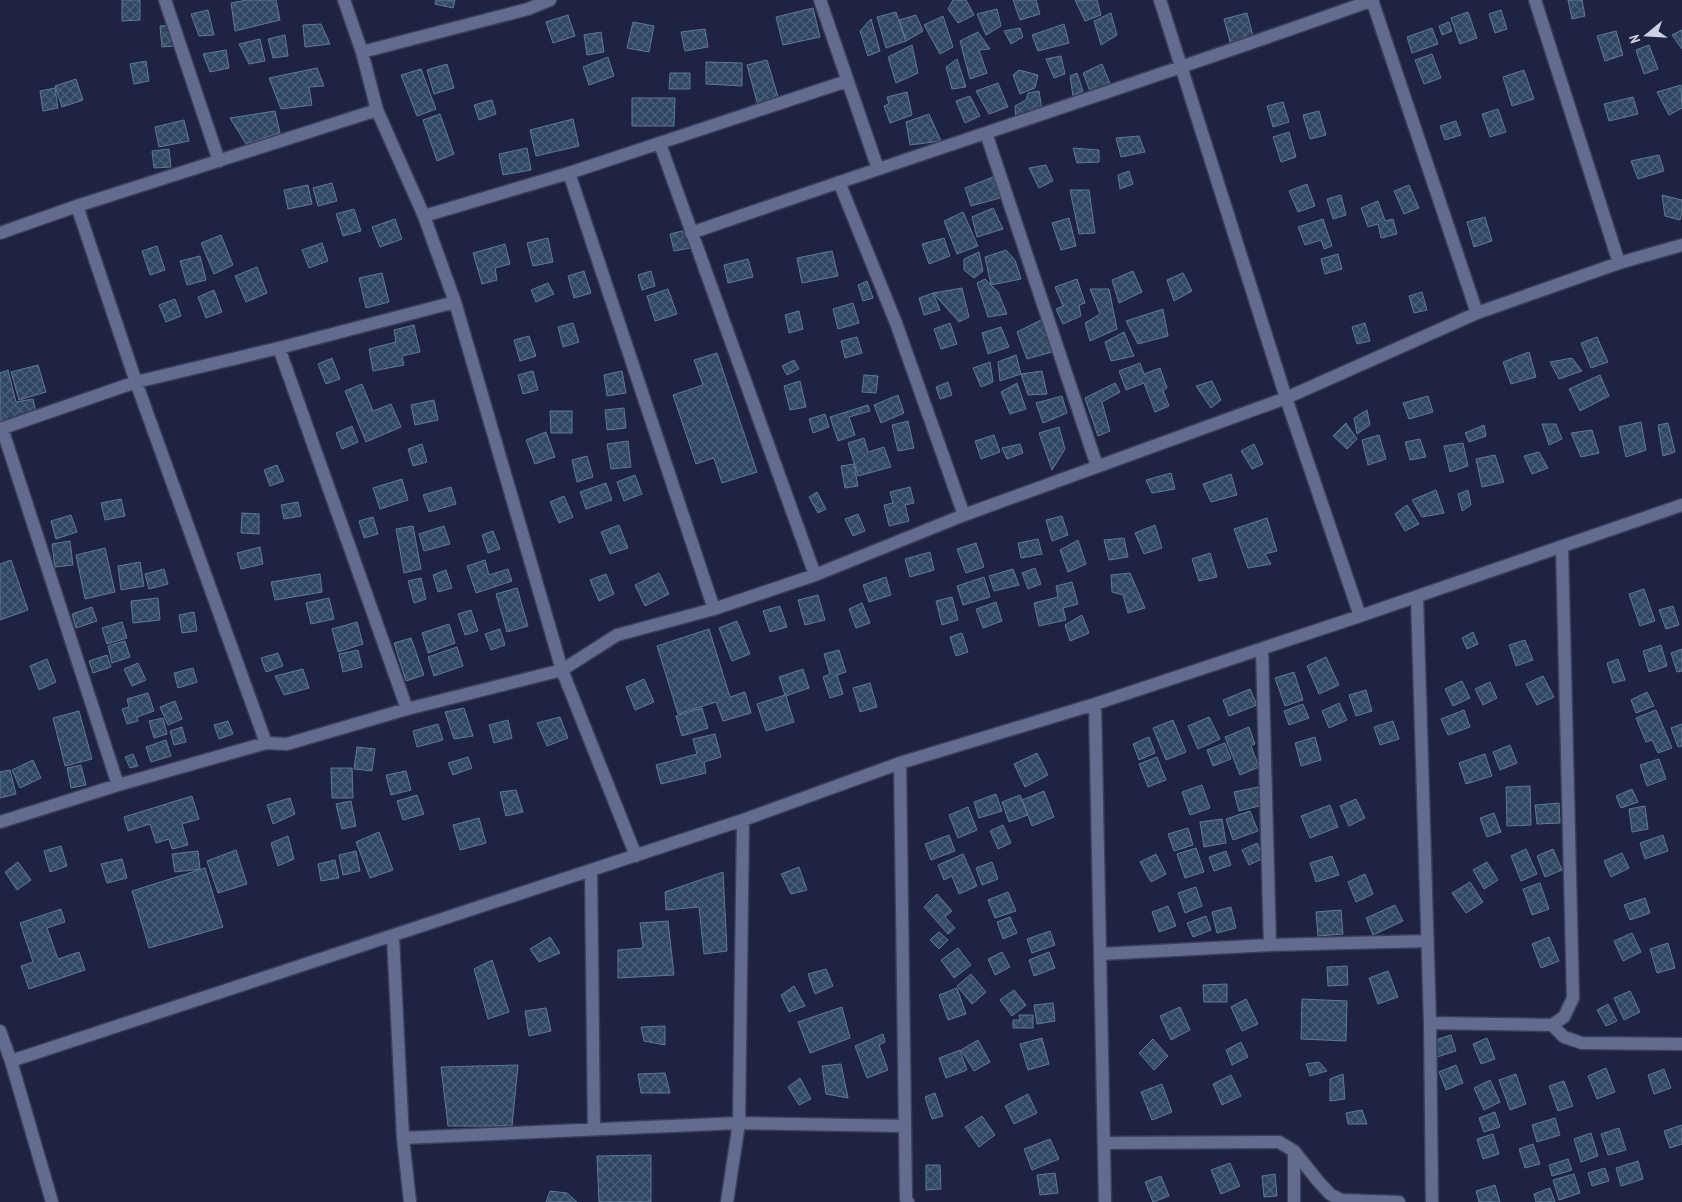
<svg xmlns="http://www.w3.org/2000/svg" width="1682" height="1202" font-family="'PT Sans Narrow',sans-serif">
<defs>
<pattern id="building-cross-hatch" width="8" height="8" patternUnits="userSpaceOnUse" patternTransform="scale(1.25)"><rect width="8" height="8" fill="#2f4761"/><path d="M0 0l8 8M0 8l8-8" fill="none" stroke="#4c6078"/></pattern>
</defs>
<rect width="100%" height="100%" fill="#1d2340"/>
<path fill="url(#building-cross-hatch)" stroke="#5f7996" d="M122 0H140V20L122 21Z
M247 0H276L280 20 235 31 231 3Z
M436 0H455L453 8 435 4Z
M953 0H966L974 15 958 23 948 9Z
M1013 0H1036L1040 14 1020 20Z
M1075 0H1097L1101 15 1085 21Z
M1568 0H1582L1585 16 1572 19Z
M813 8 820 37 783 45 776 17Z
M997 9 1001 26 986 35 977 14Z
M208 10 214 35 199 36 191 14Z
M1501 10 1507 29 1495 33 1489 14Z
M896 12 906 41 886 48 877 17Z
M1468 12 1477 38 1460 44 1451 18Z
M1111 13 1117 35 1101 45 1094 21Z
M1247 13 1253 36 1230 42 1224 19Z
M568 15 575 36 553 43 546 22Z
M916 15 923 31 906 41 899 20Z
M943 16 953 47 940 54 924 25Z
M871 19 880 51 868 56 860 31Z
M633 22 654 26 649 52 627 48Z
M1449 22 1452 31 1442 35 1439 26Z
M321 24 330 44 305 47 303 25Z
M1064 24 1069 43 1038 51 1032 35Z
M172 25 174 46 162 47 160 26Z
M1020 28 1023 37 1011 44 1004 31Z
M1432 28 1438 44 1412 53 1407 37Z
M705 29 708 47 685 51 681 32Z
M1682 30V49L1672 35Z
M1616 31 1623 55 1605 61 1597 36Z
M601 32 604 52 587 55 584 35Z
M978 32 990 49 979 50 987 73 970 79 960 41Z
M285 35 288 56 273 58 268 39Z
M260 39 265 61 249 64 239 44Z
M912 45 918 73 896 83 888 57Z
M1649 45 1658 69 1644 74 1636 50Z
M226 50 229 68 210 72 203 54Z
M1432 54 1441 78 1424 84 1415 60Z
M1061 56 1065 74 1054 78 1046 59Z
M608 57 614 76 589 85 583 67Z
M957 59 966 87 952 89 946 67Z
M767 60 779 100 758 106 747 65Z
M146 61 149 81 134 84 130 64Z
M706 62 742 63V86L706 84Z
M447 64 454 88 434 94 427 70Z
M1102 64 1111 86 1091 94 1083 73Z
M317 68 324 86 309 87 312 105 281 109 269 78Z
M421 69 436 109 417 116 401 75Z
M1019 70 1038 75 1035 88 1020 94 1013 75Z
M1524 70 1534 99 1512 106 1503 77Z
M670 73H690V89H669Z
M1077 73 1083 91 1073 96 1070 76Z
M76 79 83 100 62 107 55 86Z
M998 83 1008 107 989 114 976 91Z
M1681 85 1682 108 1669 115 1657 92Z
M55 88 58 108 43 111 40 91Z
M1039 91 1042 110 1016 120 1015 106 1026 100 1028 93Z
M907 92 912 115 890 123 884 106 889 104 887 97Z
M970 96 980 116 965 123 956 101Z
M1633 97 1638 114 1609 121 1604 104Z
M632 98H675L674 126H632Z
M492 100 496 114 479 120 474 105Z
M1283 102 1289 122 1273 127 1267 106Z
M1498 109 1506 132 1490 137 1482 114Z
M275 111 280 133 246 144 230 118Z
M1319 111 1326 135 1310 139 1303 115Z
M440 114 454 154 437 161 423 120Z
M929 114 941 141 910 145 906 122Z
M573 119 579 146 536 156 530 130Z
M184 120 189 141 159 147 155 127Z
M1456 121 1461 135 1445 140 1440 126Z
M1289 132 1296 157 1281 162 1273 137Z
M1139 136 1145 152 1121 157 1116 138Z
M527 148 531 170 503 175 499 154Z
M1073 148 1099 150V162L1077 163Z
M169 149 171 167 154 168 152 151Z
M1659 155 1664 171 1638 179 1631 161Z
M1046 165 1053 181 1039 188 1029 168Z
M1129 171 1133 184 1120 189 1118 175Z
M993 177 1000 198 971 206 965 188Z
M332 183 337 201 318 206 313 188Z
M1307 184 1315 206 1298 212 1289 191Z
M308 185 312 204 288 209 284 190Z
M1409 185 1419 208 1404 214 1394 191Z
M1070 190H1089L1095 233 1079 234Z
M1341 195 1346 215 1333 219 1327 199Z
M1662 195 1682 200V212L1680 220 1665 216Z
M1378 201 1385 221 1393 219 1397 234 1381 238 1378 224 1368 227 1361 208Z
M993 208 1003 229 977 237 972 217Z
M354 209 361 231 343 236 336 214Z
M963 212 978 246 957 254 944 221Z
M1485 217 1492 241 1474 247 1467 222Z
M1069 218 1076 246 1061 250 1052 223Z
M395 219 402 239 380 247 372 227Z
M1323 219 1332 246 1324 249 1321 240 1305 245 1298 227Z
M686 230 691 248 674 251 670 234Z
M221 235 233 265 214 274 201 243Z
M548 238 553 262 533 266 527 243Z
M944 238 950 256 929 264 922 244Z
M322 243 328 261 309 268 302 250Z
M505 244 510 264 495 268 497 280 482 284 473 253Z
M157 246 165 270 150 275 142 251Z
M1006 250 1015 260 1021 279 991 285 985 257Z
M832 251 838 276 802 283 797 258Z
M979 252 983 271 974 278 964 270V259Z
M1338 254 1342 269 1325 274 1321 259Z
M200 256 206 280 187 285 180 261Z
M748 259 753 277 728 283 724 265Z
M257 267 267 293 246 302 235 276Z
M584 271 591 293 574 298 568 276Z
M651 271 655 286 642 290 638 275Z
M1133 271 1142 292 1119 303 1112 280Z
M382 273 389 302 366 308 359 278Z
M1183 273 1192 291 1174 301 1167 280Z
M985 279 998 292 1007 314 988 317 977 283Z
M1077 279 1085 303 1079 305 1081 316 1063 324 1056 309 1063 306 1055 287Z
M867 281 873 298 863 301 858 285Z
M548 283 554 294 536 302 531 290Z
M962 288 969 317 959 322 933 293Z
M668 289 677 314 655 321 647 296Z
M1090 289H1109L1117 329 1090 341 1085 323 1100 314Z
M214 290 222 312 206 318 198 297Z
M1422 292 1427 310 1414 313 1409 296Z
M933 293 940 310 924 315 919 298Z
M175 299 181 316 166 322 159 305Z
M853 303 859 323 838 329 833 309Z
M1163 309 1168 336 1138 344 1126 321Z
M799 311 803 329 789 333 785 315Z
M1041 320 1052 352 1027 359 1017 332Z
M573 323 579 342 563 347 558 327Z
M950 323 957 344 941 349 934 329Z
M1365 323 1370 341 1357 344 1352 327Z
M414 325 420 352 402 356 404 365 373 371 369 349 396 342 394 330Z
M1001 327 1009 347 988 354 982 333Z
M1124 332 1134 356 1111 361 1105 342Z
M529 336 536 356 520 361 514 340Z
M857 337 862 353 845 358 841 341Z
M1597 337 1608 362 1591 368 1581 343Z
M1529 352 1536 377 1511 384 1503 362Z
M717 353 757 472 722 483 714 458 696 464 673 395 703 385 694 360Z
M1016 355 1021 374 1000 381 998 362Z
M332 358 340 379 326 384 318 364Z
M1572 358 1582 371 1559 379 1550 362Z
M794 360 799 369 787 375 782 366Z
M990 362 993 382 981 387 973 368Z
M1140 363 1144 374 1160 368 1167 388 1163 390 1169 406 1155 412 1144 383 1126 390 1119 371Z
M38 365 46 392 19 400 11 372Z
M8 370 16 402 33 399 36 412 0 421V373Z
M533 371 538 390 523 394 518 375Z
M622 371 626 393 607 396 604 375Z
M1042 371 1047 394 1028 395 1021 374Z
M864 375 878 376 876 393 862 392Z
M1600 375 1609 396 1580 411 1569 389Z
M800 381 806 407 790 410 784 386Z
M1212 381 1221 400 1211 408 1196 386Z
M948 382 952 395 940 399 936 387Z
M1017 383 1026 409 1010 414 1001 392Z
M1115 383 1120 392 1102 402 1110 431 1098 436 1085 398Z
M362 384 373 411 391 404 401 427 366 442 345 391Z
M898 395 904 413 881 423 874 405Z
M1062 396 1067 413 1043 423 1036 403Z
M1428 396 1433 412 1409 419 1403 403Z
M434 400 438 420 415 425 411 405Z
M868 405 870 411 849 417 855 435 838 441 830 417Z
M624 408 626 428 607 430 605 410Z
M1367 410 1370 425 1357 434 1354 418Z
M550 411H572V433H551Z
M825 414 829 427 813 433 809 419Z
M908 421 914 448 898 451 892 425Z
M1641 422 1646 450 1626 457 1619 427Z
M1346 423 1357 439 1347 449 1333 436Z
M1668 423 1675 452 1663 456 1658 425Z
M1542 424H1556L1562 439 1549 445Z
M1484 425 1486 436 1469 442 1465 433Z
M352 426 358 442 342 449 336 433Z
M1059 427 1065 449 1052 470 1039 433Z
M1592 430 1599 453 1581 457 1571 433Z
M546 432 555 457 535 464 526 440Z
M994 435 1000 452 981 459 975 441Z
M1379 435 1386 459 1368 465 1362 440Z
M864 438 868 452 884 447 891 467 858 476 848 443Z
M1420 439 1426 457 1410 460 1405 442Z
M628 441 631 467 611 469 607 444Z
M1463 443 1468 466 1450 472 1444 446Z
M422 444 427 462 413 466 408 449Z
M1020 444 1023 453 1007 459 1002 448Z
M1254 444 1263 464 1252 469 1241 451Z
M1539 452 1548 468 1532 474 1524 456Z
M1495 455 1504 482 1482 487 1476 459Z
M587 456 593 477 577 482 572 460Z
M854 464 858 486 845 488 841 466Z
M277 465 284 481 270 486 264 470Z
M1171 473 1175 489 1152 493 1146 480Z
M1231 474 1237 495 1211 502 1203 484Z
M635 475 642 494 624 501 617 482Z
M402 479 408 500 380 509 373 488Z
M606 483 612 500 586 509 580 492Z
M451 487 456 504 429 512 423 495Z
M910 487 914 503 905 505 909 521 889 526 884 505 893 503 890 492Z
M1436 490 1444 513 1422 517 1412 500Z
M1468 490 1471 505 1462 511 1458 494Z
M817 492 826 509 818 513 809 497Z
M564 496 573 517 559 523 550 502Z
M121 499 125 516 105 520 101 503Z
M298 502 301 516 284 519 281 505Z
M1407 505 1419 524 1405 531 1395 514Z
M242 513 259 514V534L241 533Z
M858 514 865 531 853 536 845 519Z
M71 515 77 532 56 539 51 521Z
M1062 516 1068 535 1052 541 1046 520Z
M373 517 378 534 364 538 359 521Z
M1267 518 1277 551 1265 554 1271 564 1248 568 1234 529Z
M619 525 628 548 610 554 601 532Z
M1155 525 1162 548 1144 554 1135 533Z
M413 526 421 569 404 573 396 529Z
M444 526 450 544 424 551 419 534Z
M493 531 500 549 488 553 482 535Z
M1124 538 1128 557 1109 560 1104 540Z
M1038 539 1042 554 1021 558 1018 543Z
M1078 540 1086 564 1068 572 1060 550Z
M70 541 73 565 55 567 52 544Z
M976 543 984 567 966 573 957 549Z
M260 547 263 564 241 569 237 553Z
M105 548 115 592 85 599 76 555Z
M930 552 934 570 910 577 905 559Z
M1210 553 1217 577 1199 581 1192 559Z
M11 560 28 610 0 620V564Z
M485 560 489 575 508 569 512 581 476 593 467 566Z
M140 562 144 586 121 590 118 566Z
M1035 568 1041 584 1028 589 1022 573Z
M164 569 168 584 149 589 145 574Z
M1013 569 1019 585 994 591 989 576Z
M446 570 452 588 438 592 433 575Z
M659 573 669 594 645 606 635 585Z
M1130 573 1145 608 1128 613 1123 595 1112 592 1111 575Z
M320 574 322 592 275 600 271 582Z
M606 574 614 594 599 601 590 580Z
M886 577 891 595 869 602 863 585Z
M984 577 990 597 963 605 957 586Z
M421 578 426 599 414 603 408 581Z
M1072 582 1078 604 1063 608 1066 620 1039 626 1034 603 1058 597 1056 586Z
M517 588 528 626 507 632 496 594Z
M1644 589 1655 621 1640 626 1629 594Z
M818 595 825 620 805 625 798 600Z
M952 597 958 620 942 625 936 601Z
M158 598 160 620 133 623 131 601Z
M329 598 334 619 311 624 306 603Z
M996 602 1002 621 983 628 976 609Z
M862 603 870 623 856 628 849 609Z
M780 606 787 627 770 632 763 611Z
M1673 606 1679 625 1666 629 1659 610Z
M92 607 97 621 76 628 72 614Z
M471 610 478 631 465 635 458 614Z
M194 612 197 631 182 633 179 615Z
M1082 615 1089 633 1070 641 1065 625Z
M737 621 750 654 732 661 719 628Z
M122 622 127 638 107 644 102 628Z
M357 622 363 644 338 652 332 629Z
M449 624 455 643 428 653 422 633Z
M500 629 505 645 491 650 485 634Z
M709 629 730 697 745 692 751 713 723 721 716 702 678 714 657 646Z
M1473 632 1478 644 1467 649 1462 638Z
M962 633 968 652 956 656 950 637Z
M411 638 424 675 406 681 394 643Z
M1525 640 1533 660 1516 666 1509 645Z
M125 641 130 657 112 663 108 646Z
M1661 645 1667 666 1649 672 1643 651Z
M457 647 463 666 434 676 428 657Z
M1682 649V671L1677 672 1671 653Z
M358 650 362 667 343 672 339 654Z
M839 650 846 672 837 675 843 694 830 698 823 677 830 674 824 654Z
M278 653 283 666 266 672 261 658Z
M107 655 111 667 93 673 89 661Z
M1326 657 1339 685 1319 694 1307 666Z
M47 659 56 682 39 690 30 666Z
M1618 659 1625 680 1613 683 1607 663Z
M138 663 146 680 132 686 124 669Z
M193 668 197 682 178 688 174 673Z
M303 669 309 688 284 695 275 676Z
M803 669 809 688 786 696 794 722 766 731 757 704 785 695 779 677Z
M1294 672 1303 700 1285 706 1275 678Z
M1543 676 1554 697 1537 705 1526 684Z
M644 679 654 702 635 710 626 687Z
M1462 681 1470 698 1453 706 1445 689Z
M1490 682 1497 698 1483 705 1475 689Z
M870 683 877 707 860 712 853 688Z
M1250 689 1257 705 1229 716 1223 700Z
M1366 690 1372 711 1356 716 1349 695Z
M1647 692 1654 706 1636 713 1631 700Z
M148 693 154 711 137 717 138 721 127 724 122 709 129 707 127 699Z
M175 701 182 719 168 725 160 707Z
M1339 703 1347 720 1329 728 1322 711Z
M1303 704 1309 718 1289 725 1284 711Z
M464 708 473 736 454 739 445 712Z
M702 708 708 728 682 736 676 716Z
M1464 710 1470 727 1448 735 1441 719Z
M1656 710 1672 748 1658 753 1652 740 1646 742 1636 718Z
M79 711 92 759 65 766 53 718Z
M560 717 568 738 547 746 537 723Z
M1209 717 1220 739 1198 749 1188 726Z
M163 718 167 734 154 738 149 721Z
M508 720 512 738 494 743 489 725Z
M1173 720 1186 752 1166 760 1153 728Z
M228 721 233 734 219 739 214 725Z
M1393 721 1399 739 1380 745 1374 727Z
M438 724 443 740 417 747 413 731Z
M1682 724V746L1678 747 1671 728Z
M182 727 186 742 174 745 170 731Z
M1249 727 1255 744 1251 746 1259 767 1240 775 1225 737Z
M715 734 721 757 704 762 706 773 661 784 656 765 697 754 693 739Z
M1149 737 1155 753 1139 760 1133 744Z
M1315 737 1321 760 1301 766 1295 743Z
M166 740 171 756 151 762 146 747Z
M1225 743 1231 759 1213 766 1207 750Z
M1510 745 1517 763 1500 770 1493 752Z
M357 747 375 749 372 771 354 769Z
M1037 753 1048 775 1025 787 1014 764Z
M133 754 138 766 130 768 125 757Z
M1485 754 1492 776 1466 784 1459 763Z
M468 757 472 768 453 775 448 763Z
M1157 757 1166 780 1148 787 1139 764Z
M1659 759 1666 779 1647 786 1640 765Z
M33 760 41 778 20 788 12 770Z
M81 765 86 785 71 788 67 768Z
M331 768H352L353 798H332Z
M10 770 16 794 0 798V772Z
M406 771 411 790 391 795 386 775Z
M1202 785 1210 808 1190 815 1182 792Z
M1530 786 1531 825 1507 826 1506 787Z
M1258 787 1263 805 1239 811 1234 792Z
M1632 789 1638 802 1621 808 1616 796Z
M516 790 523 812 506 816 500 792Z
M1044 791 1054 817 1032 826 1022 800Z
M996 794 1002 811 979 818 974 802Z
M417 795 424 814 403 820 397 801Z
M1020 795 1028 815 1009 822 1002 802Z
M192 796 199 819 182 824 188 845 172 849 169 839 156 843 150 824 128 831 124 817Z
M290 798 295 814 273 824 267 805Z
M1356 799 1365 818 1349 826 1340 806Z
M351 801 356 826 342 829 336 804Z
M1559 803 1560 823 1537 824 1535 805Z
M1330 805 1338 827 1310 838 1301 816Z
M1645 806 1648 829 1632 832 1629 809Z
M968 807 977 830 958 838 949 815Z
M1250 811 1258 831 1233 840 1226 819Z
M1494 813 1501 832 1487 837 1480 818Z
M479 818 486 843 460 850 453 825Z
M1222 819 1226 843 1204 847 1200 822Z
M1003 825 1011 843 998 849 990 831Z
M1188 828 1193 845 1174 851 1168 834Z
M379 832 393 870 370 878 356 842Z
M949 835 955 851 931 860 925 844Z
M1663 835 1668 851 1645 859 1640 843Z
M288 836 294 859 278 866 271 843Z
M1257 843 1264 858 1249 865 1242 850Z
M61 846 67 866 50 872 44 851Z
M1196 848 1204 872 1185 878 1177 854Z
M1526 849 1537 874 1521 881 1511 856Z
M1553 849 1562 870 1545 877 1537 856Z
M236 850 247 884 218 893 207 861Z
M198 851 200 869 175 872 172 854Z
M356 851 360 871 343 875 339 855Z
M1226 851 1231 865 1214 871 1209 857Z
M1622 853 1629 868 1611 877 1604 861Z
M963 854 977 886 959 894 952 876 944 880 938 865Z
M1156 854 1166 874 1151 882 1140 862Z
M1332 856 1339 875 1316 882 1310 863Z
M122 859 127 878 107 883 101 864Z
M335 860 339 878 321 881 318 864Z
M18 862 31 880 17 890 5 872Z
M992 862 998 879 982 885 976 868Z
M1487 862 1498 880 1484 889 1473 870Z
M799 867 807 890 791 894 781 874Z
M205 868 223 927 149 948 132 891Z
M723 872 727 951 704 954 699 907 666 910 665 892Z
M1365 874 1373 894 1356 902 1348 882Z
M1470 882 1483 902 1466 913 1452 893Z
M1540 883 1549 909 1532 915 1523 889Z
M1196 887 1202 906 1185 913 1178 893Z
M1008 892 1016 911 995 918 988 900Z
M937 894 952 911 945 917 955 928 948 934 924 907Z
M1645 898 1650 913 1630 920 1624 905Z
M1395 905 1403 921 1373 935 1366 918Z
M1168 906 1176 926 1159 932 1152 912Z
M1231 907 1236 928 1217 933 1212 912Z
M61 909 65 922 47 928 58 959 79 952 85 970 29 989 21 966 33 962 20 923Z
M1341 910 1343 934 1318 936 1316 912Z
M1206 916 1211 930 1193 937 1187 923Z
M1010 917 1017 933 1003 939 997 922Z
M668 921 674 975 618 978V950L643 948 640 923Z
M1050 931 1055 945 1032 953 1027 939Z
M939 932 948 940 939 949 930 940Z
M1632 933 1641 952 1623 961 1614 941Z
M550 937 560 953 539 962 530 949Z
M1549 937 1559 961 1541 968 1532 944Z
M1668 943 1675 968 1657 973 1650 949Z
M958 948 971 965 954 978 941 960Z
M1002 952 1010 967 995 975 988 959Z
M1049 952 1055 968 1034 976 1029 960Z
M492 960 509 1012 488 1019 474 969Z
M1347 966 1348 985 1328 986 1327 967Z
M826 969 833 986 815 994 808 974Z
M1388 971 1398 997 1378 1004 1369 978Z
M971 974 986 992 972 1004 957 986Z
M1227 984V1002H1204L1203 985Z
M794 986 805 1006 789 1012 781 995Z
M957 988 966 1014 948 1020 939 995Z
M1014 990 1026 1005 1012 1016 1000 1000Z
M1630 991 1640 1012 1624 1020 1614 998Z
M1246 999 1258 1024 1242 1031 1231 1007Z
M1302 999 1347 1001 1346 1041 1301 1039Z
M1053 1003 1055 1021 1037 1024 1034 1005Z
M1608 1004 1617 1021 1606 1026 1597 1010Z
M842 1007 850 1038 810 1053 798 1022Z
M1180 1007 1190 1030 1171 1040 1160 1016Z
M546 1008 551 1031 529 1036 525 1011Z
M1019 1015H1033V1028H1013V1020H1020Z
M665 1026V1045L644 1041 641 1027Z
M883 1034 885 1042 879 1045 888 1070 867 1078 855 1046Z
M1451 1035 1456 1051 1437 1057 1432 1041Z
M1042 1038 1049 1064 1028 1070 1020 1044Z
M1487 1038 1495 1059 1481 1064 1473 1044Z
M1153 1039 1168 1056 1154 1070 1139 1053Z
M978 1040 990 1062 974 1071 961 1050Z
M1241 1042 1248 1057 1232 1065 1226 1050Z
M960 1050 967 1070 946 1078 939 1058Z
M1319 1062 1327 1071 1310 1076 1306 1064Z
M841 1064 848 1098 826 1094 822 1066Z
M518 1065 512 1126H448L441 1067Z
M1456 1065 1463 1083 1446 1090 1439 1072Z
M1606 1068 1615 1092 1597 1099 1588 1076Z
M1664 1069 1671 1088 1654 1094 1648 1075Z
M665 1073 670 1093H641L638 1074Z
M1343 1074 1345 1099 1330 1101V1079Z
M1516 1074 1526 1104 1510 1110 1499 1080Z
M1231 1075 1241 1096 1222 1105 1213 1084Z
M800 1078 811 1099 799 1105 788 1087Z
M1490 1080 1500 1102 1484 1110 1474 1088Z
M1564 1081 1573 1106 1558 1111 1549 1086Z
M1162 1084 1172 1112 1152 1120 1141 1092Z
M935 1093 943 1116 932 1119 925 1097Z
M1028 1094 1037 1113 1014 1124 1005 1106Z
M1362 1110 1367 1124H1348L1346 1113Z
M1495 1112 1500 1127 1484 1132 1479 1118Z
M982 1116 995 1135 979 1147 965 1127Z
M1555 1118 1560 1135 1537 1142 1532 1125Z
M1682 1125V1144L1670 1148 1664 1131Z
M1619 1128 1626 1150 1608 1155 1601 1134Z
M1591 1133 1598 1156 1581 1162 1574 1139Z
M1493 1134 1499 1154 1483 1159 1477 1139Z
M1050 1139 1059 1159 1032 1170 1024 1149Z
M1533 1144 1540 1164 1525 1168 1519 1149Z
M651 1155V1202H599L597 1156Z
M1568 1159 1572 1170 1552 1176 1549 1165Z
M1638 1161 1643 1179 1621 1186 1616 1168Z
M1230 1163 1240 1186 1221 1194 1211 1170Z
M926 1165H940L941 1189 926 1190Z
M1605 1168 1609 1181 1592 1186 1588 1173Z
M1055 1173 1058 1193 1040 1195 1037 1175Z
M1275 1174 1277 1196 1264 1197 1262 1176Z
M1574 1174 1580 1193 1559 1200 1553 1180Z
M1161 1176 1169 1196 1153 1202 1145 1182Z
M1495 1185 1500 1202H1479L1476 1191Z
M1550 1188 1555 1202H1536L1534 1194Z
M550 1191 567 1193 577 1202H546Z"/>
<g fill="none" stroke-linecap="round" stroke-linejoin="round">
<defs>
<path id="minor" d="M165 0 219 161
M344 0 362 52 377 110 424 216 455 302 562 670 636 856
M820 0 878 169
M1160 0 1286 398 1360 616
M1372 0 1477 313
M1535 0 1619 263
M362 52 528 9 550 0
M986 133 1097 466
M660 144 815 575
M569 173 714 609
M839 182 896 323 964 515
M77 206 136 382 266 743
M424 216 569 173 847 81
M0 233 77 206 377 110
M691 233C918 154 1147 81 1373 0
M279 348 407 709
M2 428 118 785
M0 429 136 382 279 348 455 302
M1417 597 1430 1023 1432 1202
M1095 704 1105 1202
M900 763 906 1199 908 1202
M0 822 118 785 266 743 287 744 407 709 562 670 617 635 714 609 815 575 964 515 1286 398 1477 313 1619 263 1682 245
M591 870 594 1129
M393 937 403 1138 410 1202
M1270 945 1427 941
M1100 954 1270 945 1262 649
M1430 1023 1552 1025 1564 1017 1573 998 1562 547
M1552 1025 1564 1037 1582 1043 1682 1044
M0 1031 11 1061 52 1202
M11 1061 743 820 900 763 1095 704 1360 616 1682 505
M403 1138 739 1123 905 1126
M1104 1143 1279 1142 1294 1151 1318 1181 1330 1194 1341 1200 1399 1202
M1294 1151V1202
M727 1202 739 1123 743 820"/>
</defs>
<use href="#minor" stroke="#3a3e58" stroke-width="15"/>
<use href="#minor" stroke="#636c8e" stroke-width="12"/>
</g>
<g transform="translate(1647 35) rotate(252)" stroke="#1d2340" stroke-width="4" paint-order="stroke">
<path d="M0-4L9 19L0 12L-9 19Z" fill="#ccd1e5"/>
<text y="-8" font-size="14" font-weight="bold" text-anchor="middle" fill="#ccd1e5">N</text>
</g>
</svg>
